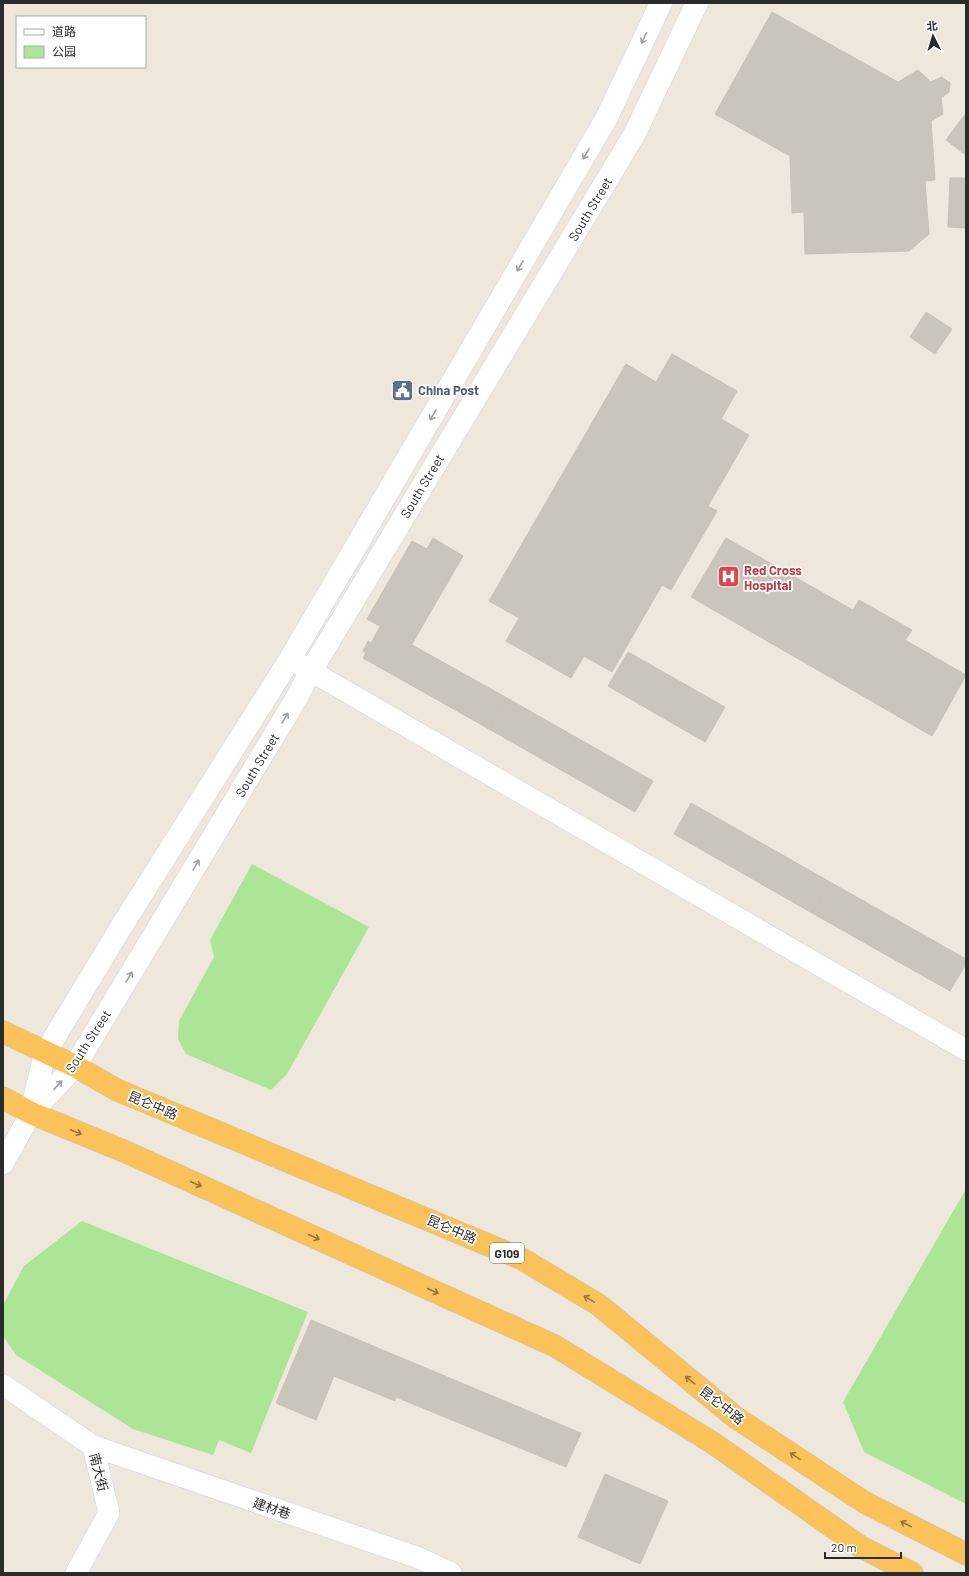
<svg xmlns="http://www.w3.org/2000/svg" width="969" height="1576" font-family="Barlow,'Noto Sans SC',sans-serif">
<rect width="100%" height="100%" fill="#ede7dc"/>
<path fill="#ade597" d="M252 864 369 927 287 1074 271 1090 186 1054 178 1039 179 1021 214 957 210 940Z
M966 1189V1504L864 1452 843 1402Z
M82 1221 308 1312 251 1453 219 1440 213 1455 133 1429 16 1355 3 1336V1305L24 1266Z"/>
<path fill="#c9c5bb" stroke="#c9c3b6" d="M772 12 898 82 918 70 931 82 942 77 950 83 949 92 941 98 943 114 931 121 935 180 925 181 929 234 909 251 805 254 804 212 792 213 790 156 715 114Z
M966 113V155L946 140Z
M950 178H966V228L948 227Z
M926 312 952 329 935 354 910 337Z
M672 354 737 391 721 419 749 435 708 506 717 511 671 590 662 585 612 672 584 656 571 678 506 641 519 618 489 601 626 364 656 382Z
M433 538 463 556 412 644 367 619 412 541 427 549Z
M726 538 853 610 859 600 912 630 905 640 966 675 932 736 691 597Z
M380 627 507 698 489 729 363 658 366 653 363 651 368 641 371 643Z
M628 652 725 707 705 742 608 686Z
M507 698 653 781 635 812 489 729Z
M691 803 830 882 812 913 674 834Z
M830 882 966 959V964L950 991 812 913Z
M311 1320 581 1433 566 1467 396 1397 395 1401 334 1376 316 1420 276 1403Z
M605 1474 668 1501 640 1564 578 1537Z"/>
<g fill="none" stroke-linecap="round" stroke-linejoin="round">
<defs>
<path id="minor" d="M290 659 966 1050
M3 1164 31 1113
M3 1385 93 1446 109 1513 76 1573
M93 1446 419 1558 451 1573"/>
<path id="secondary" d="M31 1112 45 1053 123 924 290 659 606 119 661 3
M31 1113 75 1066 293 704 311 671 634 135 697 3"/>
<path id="trunk" d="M3 1032 75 1066 117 1090 522 1259 599 1305 735 1417 864 1502 966 1554
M3 1098 31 1113 126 1152 555 1346 713 1443 861 1547 912 1573"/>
</defs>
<use href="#minor" stroke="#d2d4e4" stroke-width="22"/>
<use href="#secondary" stroke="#d2d4e4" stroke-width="23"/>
<use href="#trunk" stroke="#c8c8c8" stroke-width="23"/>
<use href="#minor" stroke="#fff" stroke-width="21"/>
<use href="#secondary" stroke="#fff" stroke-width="22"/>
<use href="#trunk" stroke="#fac258" stroke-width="22"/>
</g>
<defs><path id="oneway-shaft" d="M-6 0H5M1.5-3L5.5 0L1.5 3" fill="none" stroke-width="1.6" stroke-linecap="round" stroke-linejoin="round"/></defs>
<g stroke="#a0a0a0">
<use href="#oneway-shaft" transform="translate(644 38) rotate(115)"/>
<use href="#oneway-shaft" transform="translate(586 154) rotate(120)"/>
<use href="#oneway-shaft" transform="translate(520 266) rotate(120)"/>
<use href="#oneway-shaft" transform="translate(433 415) rotate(120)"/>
<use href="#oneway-shaft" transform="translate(285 718) rotate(-59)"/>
<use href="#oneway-shaft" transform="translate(196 865) rotate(-59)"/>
<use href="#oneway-shaft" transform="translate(129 977) rotate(-59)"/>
<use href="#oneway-shaft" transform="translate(58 1085) rotate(-47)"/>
</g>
<g stroke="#927642">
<use href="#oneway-shaft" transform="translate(76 1132) rotate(22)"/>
<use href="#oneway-shaft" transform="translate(196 1184) rotate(24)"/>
<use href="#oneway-shaft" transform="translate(314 1237) rotate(24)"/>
<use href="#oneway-shaft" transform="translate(433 1291) rotate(24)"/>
<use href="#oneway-shaft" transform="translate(589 1299) rotate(-149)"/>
<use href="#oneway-shaft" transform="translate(690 1380) rotate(-141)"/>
<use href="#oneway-shaft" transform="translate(795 1456) rotate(-146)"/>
<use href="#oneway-shaft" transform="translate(906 1524) rotate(-153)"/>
</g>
<defs>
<symbol id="civic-square" viewBox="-11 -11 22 22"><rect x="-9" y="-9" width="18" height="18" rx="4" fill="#5c6f8a" stroke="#fff"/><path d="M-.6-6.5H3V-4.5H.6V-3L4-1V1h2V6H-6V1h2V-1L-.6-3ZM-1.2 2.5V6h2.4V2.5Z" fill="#fff"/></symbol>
<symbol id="hospital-square" viewBox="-11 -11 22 22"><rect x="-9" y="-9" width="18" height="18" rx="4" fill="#e0444e" stroke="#fff"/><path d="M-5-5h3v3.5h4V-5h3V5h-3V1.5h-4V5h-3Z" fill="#fff"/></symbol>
</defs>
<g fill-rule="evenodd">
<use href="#civic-square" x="390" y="378" width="25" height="25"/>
<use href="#hospital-square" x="716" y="564" width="25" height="25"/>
</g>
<g text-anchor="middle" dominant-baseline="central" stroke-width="3.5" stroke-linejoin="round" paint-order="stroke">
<rect fill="#fff" stroke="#6b6b6b" stroke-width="1" x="490" y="1243" width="34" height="20" rx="3"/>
<g font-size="12" font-weight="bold" fill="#2b2b2b">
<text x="507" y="1253">G109</text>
</g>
<g font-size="13" fill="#2b2b2b" stroke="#fff">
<text transform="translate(590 209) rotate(-59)">South Street</text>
<text transform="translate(422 486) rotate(-59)">South Street</text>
<text transform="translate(257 765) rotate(-59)">South Street</text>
<text transform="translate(88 1041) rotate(-57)">South Street</text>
<text transform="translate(153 1105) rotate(23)">昆仑中路</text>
<text transform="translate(452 1229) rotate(23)">昆仑中路</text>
<text transform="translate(722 1405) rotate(38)">昆仑中路</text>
<text transform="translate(99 1472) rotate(76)">南大街</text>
<text transform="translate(272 1508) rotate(19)">建材巷</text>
</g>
<g font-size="13" font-weight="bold" fill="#4e5e75" stroke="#fff" text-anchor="start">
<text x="418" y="390">China Post</text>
</g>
<g font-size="13" font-weight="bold" fill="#be3a42" stroke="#fff" text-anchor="start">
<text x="744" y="570">Red Cross<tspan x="744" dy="15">Hospital</tspan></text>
</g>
</g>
<rect width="969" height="1576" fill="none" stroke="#2b2b2b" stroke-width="8"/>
<rect x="16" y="16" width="130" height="52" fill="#ffffff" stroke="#aaaaaa"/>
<rect x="24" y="29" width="20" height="6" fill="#ffffff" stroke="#aaaaaa"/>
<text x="52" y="36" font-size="12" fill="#2b2b2b">道路</text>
<rect x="24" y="46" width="20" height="12" fill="#ade597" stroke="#aaaaaa"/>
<text x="52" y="56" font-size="12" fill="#2b2b2b">公园</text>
<g transform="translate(933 36) rotate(355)" stroke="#ffffff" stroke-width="3" paint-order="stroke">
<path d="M0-3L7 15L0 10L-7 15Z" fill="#2b2b2b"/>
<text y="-6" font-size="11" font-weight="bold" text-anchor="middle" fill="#2b2b2b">北</text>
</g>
<path d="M825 1552v6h76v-6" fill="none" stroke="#2b2b2b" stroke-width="2"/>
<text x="831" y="1552" font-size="12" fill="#2b2b2b" stroke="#ffffff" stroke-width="3" paint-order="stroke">20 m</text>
</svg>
